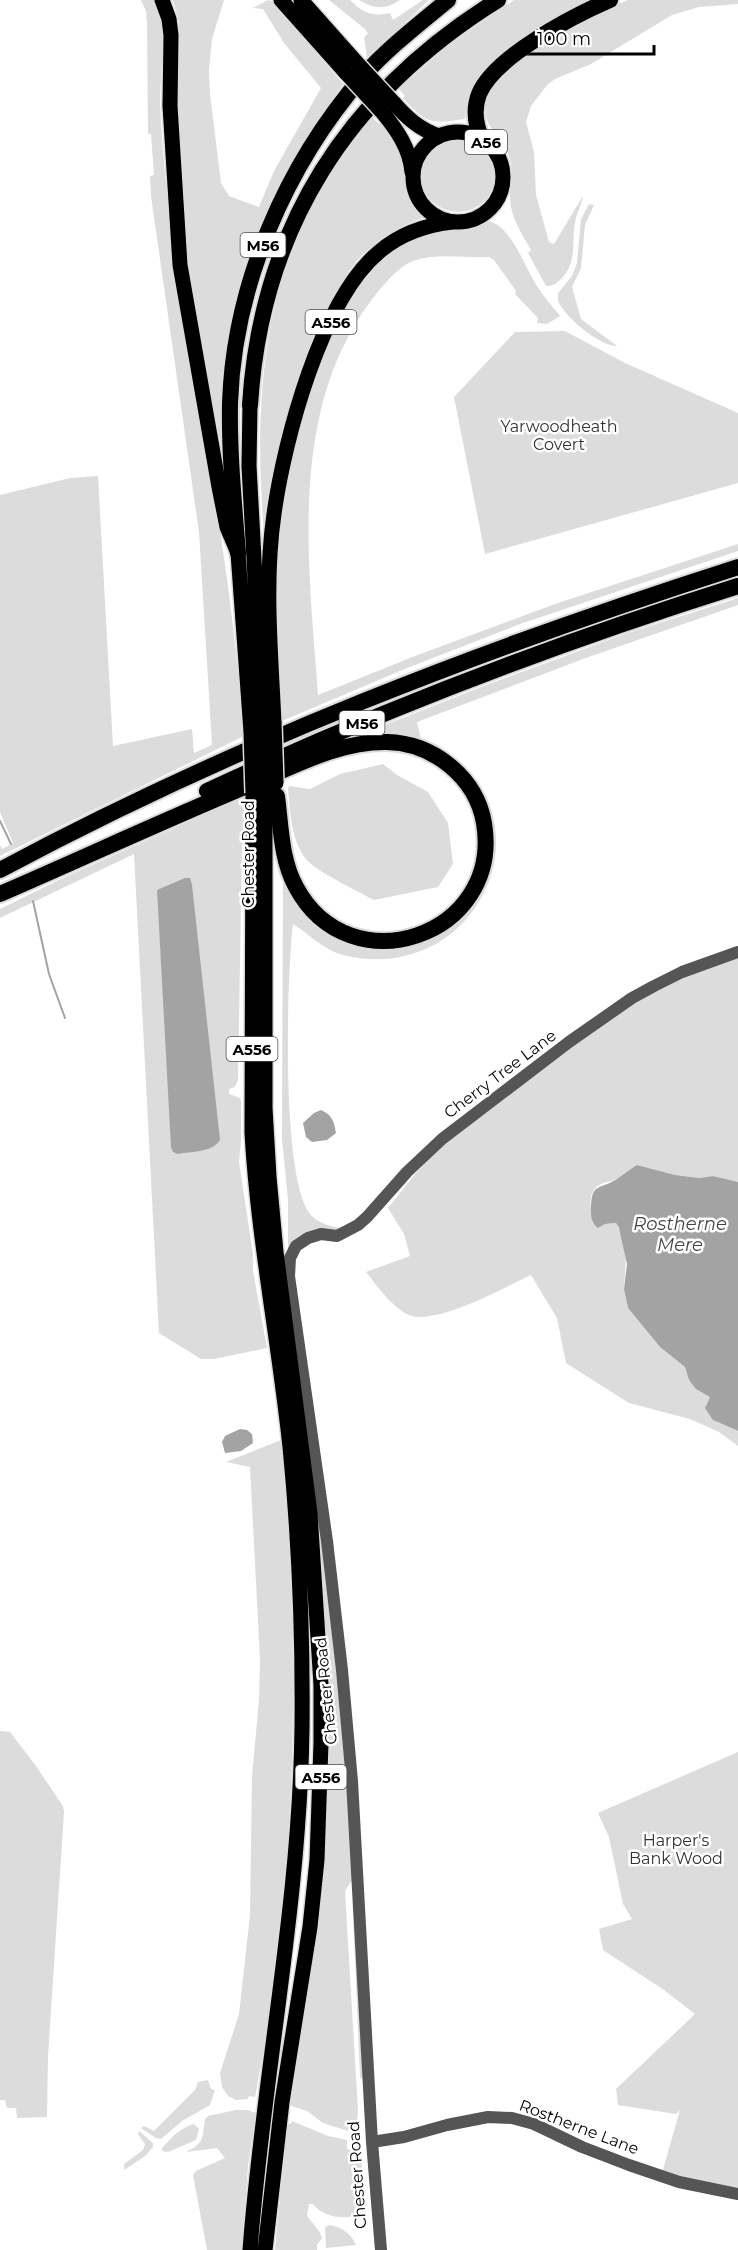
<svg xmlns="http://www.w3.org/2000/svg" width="738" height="2250" font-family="Montserrat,sans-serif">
<rect width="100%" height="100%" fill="#fff"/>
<path fill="#dcdcdc" d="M141 0H155C169 34 160 67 160 103 162 149 167 196 172 243 180 324 198 404 212 484 227 567 237 652 244 736L0 856V845L2 849 13 843 0 812V495L70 478 98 476 113 746 192 729 194 753 212 745 199 532 151 196 150 176 154 175 151 134H148L147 23 146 11Z
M173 0H224L212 39 209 70 210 94 221 183 229 196 259 207 274 171 321 88 284 43 263 9 253 8 268 0 272 1 343 84C261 193 221 300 221 438H219L217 423 212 414 190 290 183 223 179 153V22Z
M329 0H350C364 13 371 17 390 13L393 20 423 0H429L367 58 364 37 368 34 365 29Z
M359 0H400C386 10 373 9 359 0Z
M514 0H588C554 18 494 48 477 82 473 90 471 100 469 109L466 110 465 119C430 124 427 124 403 98L405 96 399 89 448 46Z
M628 0H738V4L699 7 672 15 591 64 555 79 548 84 531 106 526 122 534 152 536 195 549 242 554 244 583 196C582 205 576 213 575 223 571 243 578 260 562 278 557 283 554 286 546 286L528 253 531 250C522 234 511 218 510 199 509 182 515 172 508 153 502 137 484 128 486 109H482C488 95 495 84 504 73 528 47 595 13 628 0Z
M372 118 380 124 382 122C388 130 394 138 399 147 413 175 401 189 428 216 403 224 382 236 362 255 345 272 335 296 325 318 294 386 272 457 267 532H264C251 377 267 239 372 118Z
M420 174a38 38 0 1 1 76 0a38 38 0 1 1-76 0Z
M589 204 594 205 585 225 581 268 572 287 581 319 617 346C599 346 565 317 558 301V293L572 276 577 263 581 219Z
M486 221C510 222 525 268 537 286 543 296 552 306 560 316L547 324 537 323 538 318 515 294 516 291 494 260 489 257C466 258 437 253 416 260 397 266 382 287 370 302 287 414 309 566 318 695L415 656 555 604 738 544V551L520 624 407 668 282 721C276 651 273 579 281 508 288 452 307 395 329 343 343 310 358 274 388 253 418 231 451 229 486 221Z
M565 331 625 363 738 413V483L485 554 454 397 515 332Z
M738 598V605L583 659 417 722 421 739C562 798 486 990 343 955 324 950 309 934 293 924 287 972 280 1185 312 1216 319 1223 331 1227 341 1228L337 1233 310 1236 288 1261V1200L282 1139 283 872 358 943 440 931 490 856 457 764 354 737 481 687 625 634Z
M383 764 397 775 428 792 448 823 453 864 438 887 374 900C358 891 315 871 305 858 291 838 290 812 288 789L289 786 310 789 340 774Z
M246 796 242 848 238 1080 235 1087 229 1089V1094L240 1098 241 1101V1141L239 1162 253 1254V1271L267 1348 214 1359H201L159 1333 134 854 0 918V909L65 877Z
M738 957V1182L713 1176 699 1178 675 1175 637 1165C630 1169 624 1174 617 1179 611 1182 604 1182 599 1185 585 1194 591 1217 598 1228L605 1224 616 1223 623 1238 626 1259 624 1289 628 1308 660 1347 685 1367 689 1380 710 1397 706 1405 717 1422 738 1431V1446L719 1432 690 1419 629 1403 566 1363 557 1318 531 1275C505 1287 436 1326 409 1315 393 1308 377 1286 366 1272L410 1256 404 1234 388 1208 416 1173 440 1148 572 1045 643 997 675 980Z
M281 1440C302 1659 297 1881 255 2097L249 2096 248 2099 236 2100 228 2096 222 2087 220 2073 239 2014 250 1915 252 1776 259 1700 260 1660 250 1467 226 1462Z
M314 1474 334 1634 354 1877 345 1891 358 2111 357 2121 349 2124 348 2131 323 2123 307 2111 289 2105C303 2024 318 1943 324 1861 334 1732 326 1603 314 1474Z
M0 1731 10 1732 36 1766 63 1806 64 1812 48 2056 47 2117 17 2118 16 2108H7L5 2100H0Z
M738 1752V2189L662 2173 680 2110 676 2114 618 2105 616 2089 695 2014 664 1990 603 1950 599 1929 632 1919 623 1904 609 1837 598 1813Z
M352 1892 363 2078H360V2076Z
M208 2080 211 2089 215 2090 210 2105 182 2121 161 2139 156 2138 141 2128 144 2126 154 2131 195 2090 198 2082Z
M236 2110H247L256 2113 248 2166 242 2250H207L193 2175 196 2171 225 2158 217 2148 186 2152C205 2143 202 2138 205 2119L208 2116Z
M292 2121 328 2136 347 2140V2149L356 2151 361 2158 366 2213C348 2220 325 2219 313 2204H309L307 2216 319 2231 322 2238 317 2245V2250H275L287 2123 291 2124Z
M194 2124 199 2129 196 2140 168 2152 162 2151V2148C170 2139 181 2127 194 2124Z
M139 2131 153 2143V2147L145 2156 124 2170V2164L143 2150 145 2144 138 2134Z
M330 2225C342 2227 351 2234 356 2245L326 2248 325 2227Z"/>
<path fill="#a3a3a3" d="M185 878H190L192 885 220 1140C212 1153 192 1151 178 1154L173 1152 171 1147 157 890Z
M321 1110C332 1115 334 1121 336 1133L327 1140 312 1142 306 1137 303 1123 314 1113Z
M637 1165 675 1175 699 1178 713 1176 738 1182V1431L713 1420 705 1408 710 1397 696 1389 689 1380 685 1367 660 1347 628 1308 624 1289 627 1264 619 1228 616 1223 605 1224 598 1228C593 1224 591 1219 591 1212 591 1182 597 1191 617 1179 624 1174 630 1169 637 1165Z
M240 1429 247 1430 252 1434 253 1443 241 1451 225 1453 222 1442 225 1436Z"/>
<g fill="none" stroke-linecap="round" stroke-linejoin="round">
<path stroke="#a3a3a3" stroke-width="2" d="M0 821 11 844
M33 901 49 974 65 1018"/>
<defs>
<path id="trunk" d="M162 0 169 19 171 35 170 106 180 265 219 487 227 527 238 553 251 732
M281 0 347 74
M301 0 357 63
M393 102C407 118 419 129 439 136
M383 113C397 130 410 149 412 172
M413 177a45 45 0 1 1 90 0a45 45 0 1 1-90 0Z
M250 405 249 466 263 727
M274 723C271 653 264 583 274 514 284 441 321 300 379 252 401 233 425 225 453 222
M250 2250C263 2076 300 1904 302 1728 303 1635 299 1540 290 1447 279 1342 258 1238 252 1133L253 793
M265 2250 282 2102 310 1927 317 1860 321 1743V1685L310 1513 276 1252 269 1177 265 1108V788"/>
<path id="motorway" d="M482 139C475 124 473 110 479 94 494 57 573 16 610 0
M250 405C261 228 348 93 498 0
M238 553C234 503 229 453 230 403 234 284 286 165 363 76 388 48 419 24 448 0
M207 791C379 711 557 643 738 586
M0 870C235 744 485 648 738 567
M0 894C83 858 165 820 249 785 293 767 338 741 387 742 433 743 476 777 484 823 503 936 350 988 296 887 281 860 281 827 277 796"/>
</defs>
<use href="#trunk" stroke="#dbdbdb" stroke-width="18"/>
<use href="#motorway" stroke="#dbdbdb" stroke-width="20"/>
<path stroke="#555" stroke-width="12" d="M372 2142 404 2137 447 2125 488 2117 512 2118 534 2124 582 2147 629 2165 679 2182 738 2194
M381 2250 372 2142 352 1781 342 1670 327 1541 289 1276 290 1258 296 1246 308 1238 321 1234 337 1236 358 1225 367 1217 407 1172 442 1139 569 1042 632 998 654 986 682 972 738 952"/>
<use href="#trunk" stroke="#000" stroke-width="15"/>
<use href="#motorway" stroke="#000" stroke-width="16"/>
<defs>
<path id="trunk-bridge" d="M357 63 393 102
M347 74 383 113
M274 723 276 783
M263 727 265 788
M251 732 253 793"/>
</defs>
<use href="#trunk-bridge" stroke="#dbdbdb" stroke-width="18" stroke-linecap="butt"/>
<use href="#trunk-bridge" stroke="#000" stroke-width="15"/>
</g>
<g text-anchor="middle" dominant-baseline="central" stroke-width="5" stroke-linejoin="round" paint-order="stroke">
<g fill="#fff" stroke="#4c4c4c" stroke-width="1.5">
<rect x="465" y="130" width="42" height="24" rx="4.5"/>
<rect x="240.5" y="233" width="45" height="24" rx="4.5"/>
<rect x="305.5" y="310" width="51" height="24" rx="4.5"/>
<rect x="339.5" y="711" width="45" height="24" rx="4.5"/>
<rect x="226.5" y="1037" width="51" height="24" rx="4.5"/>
<rect x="295.5" y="1765" width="51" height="24" rx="4.5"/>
</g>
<g font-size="15" font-weight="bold" fill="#000">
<text x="486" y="142">A56</text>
<text x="263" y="245">M56</text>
<text x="331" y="322">A556</text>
<text x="362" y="723">M56</text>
<text x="252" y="1049">A556</text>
<text x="321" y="1777">A556</text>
</g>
<g font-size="16" fill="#333" stroke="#fff">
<text x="559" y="426">Yarwoodheath<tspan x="559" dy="18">Covert</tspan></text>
<text x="676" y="1840">Harper's<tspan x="676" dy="18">Bank Wood</tspan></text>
</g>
<g font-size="16" fill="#000" stroke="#fff">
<text transform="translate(248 854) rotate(-90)">Chester Road</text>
<text transform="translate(500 1074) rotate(-37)">Cherry Tree Lane</text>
<text transform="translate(326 1691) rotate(-96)">Chester Road</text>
<text transform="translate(579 2127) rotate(21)">Rostherne Lane</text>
<text transform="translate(357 2175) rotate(-94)">Chester Road</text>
</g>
<g font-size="18" font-style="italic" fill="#444" stroke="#fff">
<text x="680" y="1224">Rostherne<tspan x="680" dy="21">Mere</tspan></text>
</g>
</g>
<path d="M528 45v9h126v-9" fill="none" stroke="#000000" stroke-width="3"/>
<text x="537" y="45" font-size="18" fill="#000000" stroke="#ffffff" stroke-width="4.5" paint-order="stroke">100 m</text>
</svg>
